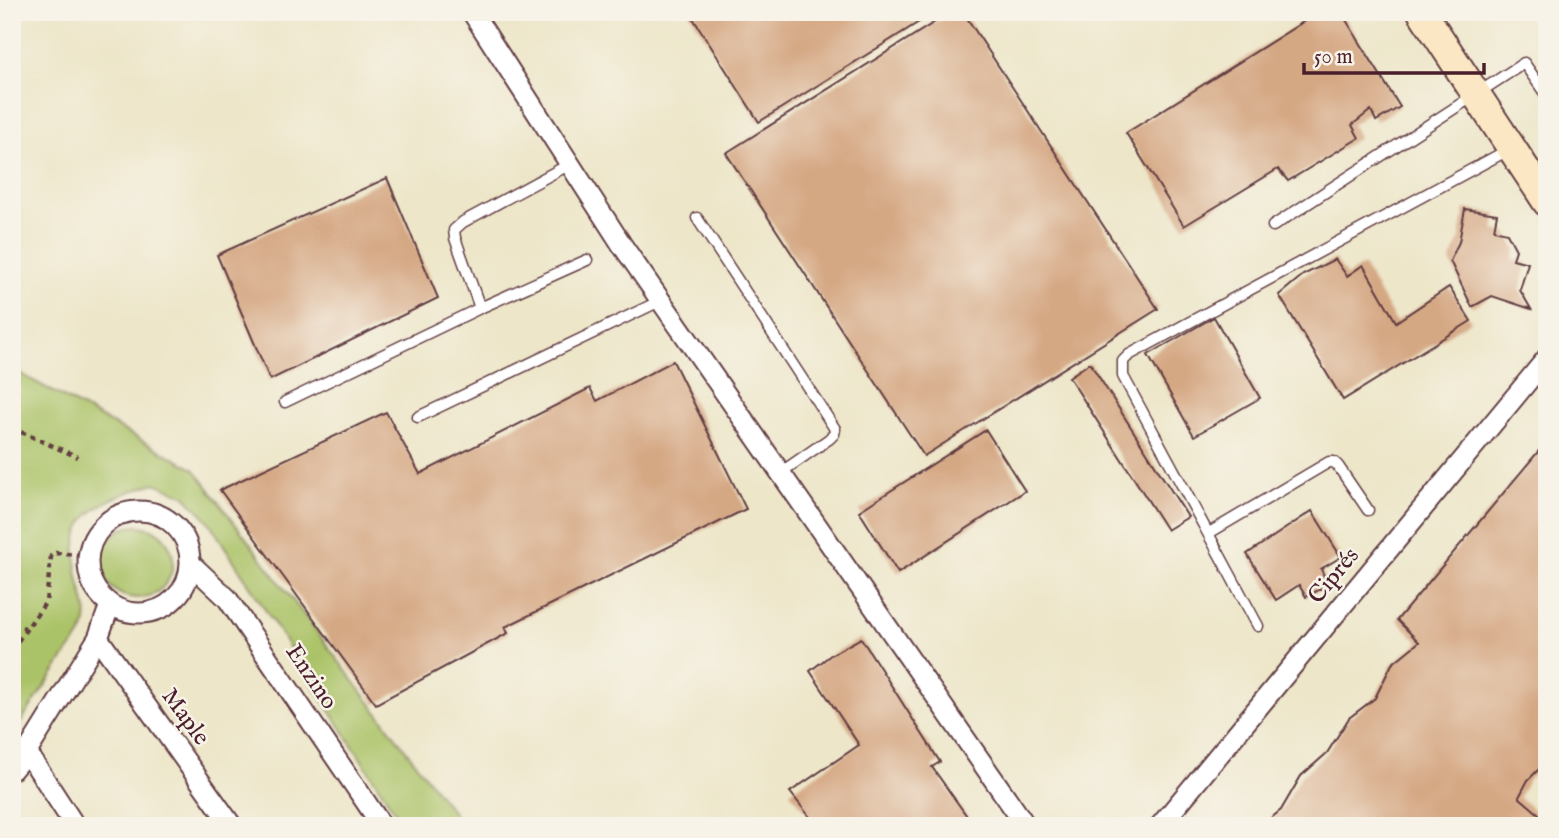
<svg xmlns="http://www.w3.org/2000/svg" width="1559" height="838" font-family="'IM FELL English',serif">
<rect width="100%" height="100%" fill="#f7f3e8"/>
<filter id="ink" filterUnits="userSpaceOnUse"><feTurbulence type="fractalNoise" baseFrequency=".0143" numOctaves="2"/><feDisplacementMap in="SourceGraphic" scale="14" xChannelSelector="R" yChannelSelector="G"/><feConvolveMatrix kernelMatrix="1 2 1 2 8 2 1 2 1" color-interpolation-filters="sRGB"/></filter>
<filter id="wash" filterUnits="userSpaceOnUse"><feTurbulence type="fractalNoise" baseFrequency=".00686" numOctaves="4" result="noise"/><feDisplacementMap in="SourceGraphic" scale="28" xChannelSelector="R" yChannelSelector="G"/><feGaussianBlur stdDeviation="1.57" result="paint"/><feColorMatrix in="noise" values="0 0 0 0 0 0 0 0 0 0 0 0 0 0 0 0 0 1.4 0 .05"/><feComposite in="paint" operator="in"/></filter>
<g filter="url(#wash)">
<rect width="100%" height="100%" fill="#ede6c9"/>
<path fill="#abc368" stroke="#7a714a" stroke-width="2" d="M12 369 194 469 463 826H404L207 519 184 495 155 483C100 502 64 511 79 581 82 596 91 613 84 628 80 639 70 649 63 659 46 684 29 710 12 735Z
M101 562a36 36 0 1 1 72 0a36 36 0 1 1-72 0Z"/>
<g id="blocks">
<path fill="#d5a884" d="M689 12H935L759 122Z
M951 12H963L1158 309 924 456 726 153Z
M1319 12H1341L1400 107 1376 121 1371 110 1352 125 1359 138 1288 181 1278 169 1184 226 1126 133Z
M387 178 438 298 270 380 217 255Z
M1465 209 1497 214 1494 230 1507 233 1516 250 1513 259 1528 263 1520 290 1531 309 1492 296 1472 307 1450 261 1459 242Z
M1335 259 1347 276 1363 265 1396 322 1449 287 1471 321 1343 400 1279 295 1303 275Z
M1214 317 1260 398 1194 436 1148 355Z
M673 361 746 509 505 627 508 633 376 704 220 490 386 412 420 474 590 388 597 401Z
M1090 363 1188 517 1167 530 1069 377Z
M986 430 1025 491 898 573 859 511Z
M1547 441V761L1528 780 1519 797 1547 821V826H1261L1281 810 1301 776 1327 753 1349 718 1375 698 1392 664 1419 642 1397 620Z
M1312 511 1341 557 1321 569 1328 585 1306 597 1299 585 1276 600 1247 554Z
M861 638 940 762 932 767 974 826H817L790 792 859 745 810 671 832 654Z"/>
</g>
</g>
<g filter="url(#ink)">
<use href="#blocks" fill-opacity="0" stroke="#623d43" stroke-width="2"/>
<g fill="none" stroke-linecap="round" stroke-linejoin="round">
<defs>
<path id="service" d="M697 218 835 429 834 434 829 439 780 473
M1273 226 1524 63 1547 96
M480 308 455 238 454 230 463 222 570 164
M285 402 480 308 587 260
M418 417 660 301
M1209 533 1329 462H1334L1338 466 1368 510
M1258 626 1123 376V361L1129 355 1508 150"/>
<path id="minor" d="M472 12 622 245 1026 826
M88 562a51 51 0 1 1 102 0a51 51 0 1 1-102 0Z
M190 563 227 598 382 826
M98 638 232 826
M27 752 75 826
M12 770 27 752 98 638 110 605
M1160 826 1547 358"/>
<path id="secondary" d="M1422 12 1547 202"/>
</defs>
<use href="#service" stroke="#623d43" stroke-width="13"/>
<use href="#minor" stroke="#623d43" stroke-width="23"/>
<use href="#secondary" stroke="#623d43" stroke-width="32"/>
<path stroke="#623d43" stroke-width="4.5" stroke-dasharray="5 5" stroke-linecap="butt" d="M12 428 78 457
M12 625 25 628
M12 649 46 602 51 556 56 553 88 556"/>
<use href="#service" stroke="#fff" stroke-width="10"/>
<use href="#minor" stroke="#fff" stroke-width="19"/>
<use href="#secondary" stroke="#fbe7c3" stroke-width="28"/>
</g>
</g>
<g text-anchor="middle" dominant-baseline="central" stroke-width="5" stroke-linejoin="round" paint-order="stroke">
<g font-size="24" fill="#4a1f2b" stroke="#f7f3e8">
<text transform="translate(1334 576) rotate(-50)">Ciprés</text>
<text transform="translate(311 677) rotate(56)">Enzino</text>
<text transform="translate(185 717) rotate(54)">Maple</text>
</g>
</g>
<rect width="1559" height="838" fill="none" stroke="#f7f3e8" stroke-width="42"/>
<path d="M1304 63v10h180v-10" fill="none" stroke="#4a1f2b" stroke-width="3.5"/>
<text x="1314" y="63" font-size="21" fill="#4a1f2b" stroke="#f7f3e8" stroke-width="5" paint-order="stroke">50 m</text>
</svg>
